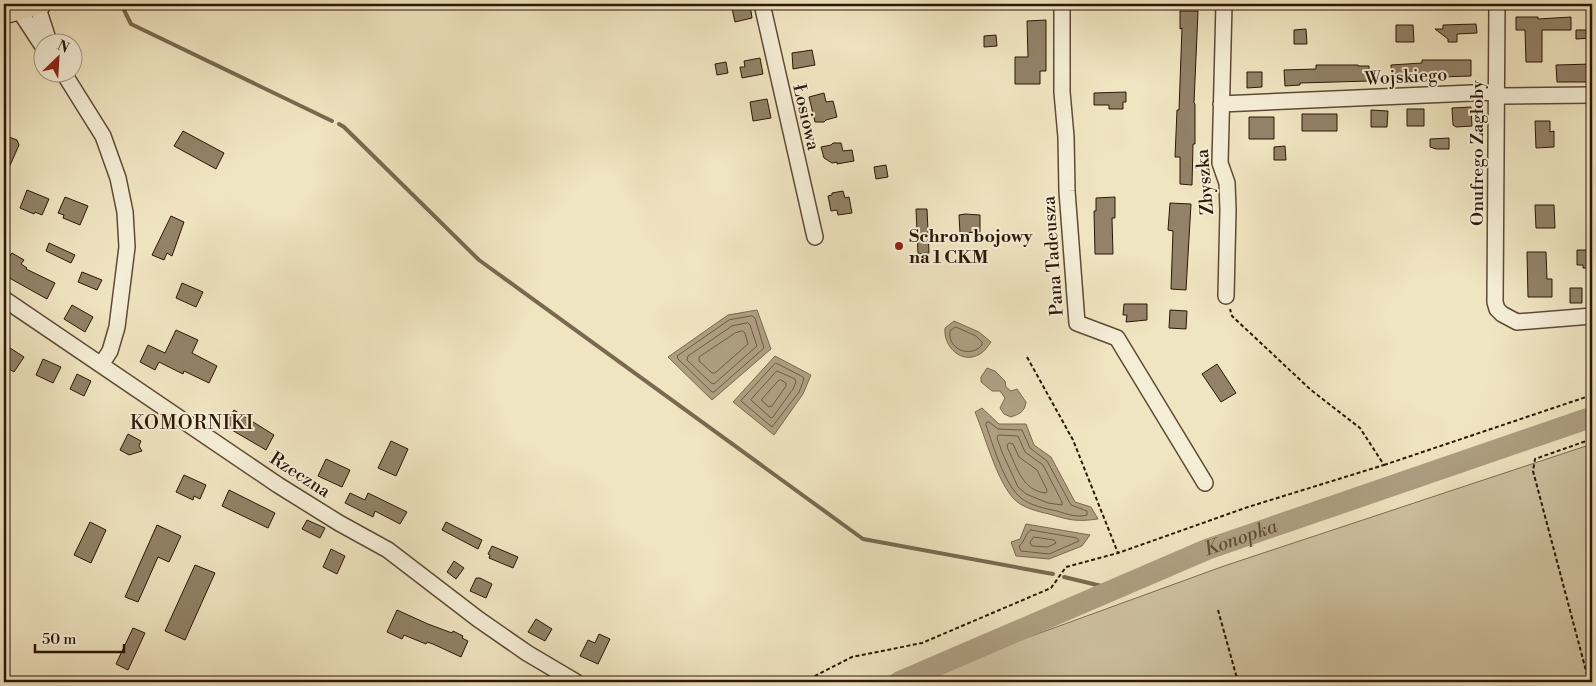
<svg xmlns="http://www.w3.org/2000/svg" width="1596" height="686" font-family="'Libre Bodoni',serif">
<rect width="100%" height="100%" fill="#f0e5c1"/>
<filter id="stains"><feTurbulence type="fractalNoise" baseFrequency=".004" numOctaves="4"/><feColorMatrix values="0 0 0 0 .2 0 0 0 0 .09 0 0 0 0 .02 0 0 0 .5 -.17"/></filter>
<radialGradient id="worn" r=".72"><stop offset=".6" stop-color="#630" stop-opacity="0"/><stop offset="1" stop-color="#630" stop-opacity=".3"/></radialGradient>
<path fill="#cfc2a1" stroke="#7e6c54" d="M1592 444V682H919L974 657 1224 566Z"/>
<path fill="#ae9f81" stroke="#7a6950" d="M757 310 771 349 712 400 668 357 728 315Z
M954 321 979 332 991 342C988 346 984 352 980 354 962 365 943 347 945 328Z
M775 356 811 375 803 394 774 435 733 402Z
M987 368 995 371 1005 381 1006 387 1011 391 1017 389 1026 402C1025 412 1019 414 1011 417L1004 414 1000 408 1005 398 1000 391H992L981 382V377Z
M982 408 999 424H1026L1034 445 1051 457 1075 502 1091 507 1098 519C1076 522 1069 520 1049 514 1040 512 1028 509 1020 504 999 491 985 435 975 412Z
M1026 524 1090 535 1082 546 1049 559 1016 556 1011 542 1020 539Z"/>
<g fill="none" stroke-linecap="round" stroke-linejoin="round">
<path stroke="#6e5b44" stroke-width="1" d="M752 316 755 318 764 348 714 392H712L678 359 677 356 729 320Z
M748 323 750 325 757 346 714 384 711 383 687 360 688 356 732 326Z
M956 327 976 336 982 342V345C970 359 947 349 950 331Z
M743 331 745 333 748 344 715 373H712L699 361V357L735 333Z
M776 363 803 377 804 379 799 392 772 427 741 401Z
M777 371 795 379 796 382 793 389 773 417 771 418 751 400Z
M781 380 786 383V386L772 406 769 407 762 401V399L778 381Z
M987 422H989L998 429 1022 430 1030 448 1047 461 1071 505 1087 511V515C1077 518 1067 514 1057 511 1046 509 1029 505 1021 498 1004 484 993 445 986 425Z
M999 435 1018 436 1025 452 1043 465 1062 502V505L1048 503 1026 494 1018 487 1002 452 997 438Z
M1010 443 1013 444 1019 457 1037 470 1047 490 1046 493C1023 491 1017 468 1008 449L1007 445Z
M1031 530 1077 538 1079 541 1049 554 1021 551 1019 546C1025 542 1025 533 1031 530Z
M1034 537 1054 540 1056 543 1048 547 1032 546 1030 543Z"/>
<path stroke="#7a6950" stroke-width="4" d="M122 6 131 24 332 121
M339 124 344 127 479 260 863 539 1053 574
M1064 577 1114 589"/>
<path stroke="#ae9f81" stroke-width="21" id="s1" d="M899 682 1208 549 1592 417"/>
</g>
<path fill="#928267" stroke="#2d1706" d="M731 4H750L752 18 735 22Z
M1180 11H1198L1194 103 1195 104V144H1193L1192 185 1180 184V157H1175L1177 110H1179L1182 28 1180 29Z
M1516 17H1538V19L1571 17V30H1542V62H1526L1525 30H1516Z
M1046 20V71H1040V84H1015V57H1028L1027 21Z
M1476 24 1477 33 1457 34V42H1448V39L1435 29H1443V25Z
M1396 25H1413L1414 42H1396Z
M1306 29 1307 44H1294V30Z
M1576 30H1592V38L1576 39Z
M996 35 997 46 984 47V36Z
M812 50 815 65 793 69 792 53Z
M760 58 763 74 742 78 740 67H745L744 61Z
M1422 60H1471V76L1406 78V80H1392L1391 65 1422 63Z
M726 62 728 73 717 75 715 64Z
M1592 64V82H1557L1556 65Z
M1316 65H1358V66H1369V81L1300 83V85L1285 86 1284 70 1316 69Z
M1247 72H1262V87L1247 88Z
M1126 92V102H1123V109H1109V105H1094V93Z
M824 93 826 102 833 101 837 117 826 120 824 122H815L809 97Z
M767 99 771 118 753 121 750 102Z
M1471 107 1472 126 1456 127 1453 125 1452 108Z
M1407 109H1424V126H1407Z
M1371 110 1388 111 1387 127H1371Z
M1302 114H1337V131H1302Z
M1249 117H1274V139H1249Z
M1535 121H1550V132L1554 131V147L1536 148Z
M183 131 224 153 216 169 174 146Z
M4 135 17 140 19 145 4 179Z
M1449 138V149H1436L1430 147V139Z
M833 143H841L843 151 852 150 854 161 837 164V162L832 163 824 158 821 147 831 145Z
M1285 146 1286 160H1274V147Z
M886 165 888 177 876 179 874 167Z
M27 190 49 199 42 215 35 212 34 214 20 208Z
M843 191 845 198 849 197 852 213 838 215 837 210 831 211 828 196 832 195V193Z
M65 197 88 206 80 225 63 218 64 215 58 213Z
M1115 197V218H1112L1113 254H1095L1094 211H1096V198Z
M1170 203 1191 204 1186 290 1171 289 1173 231 1168 230Z
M1535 205H1554L1555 228H1536Z
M916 209H927L929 253 918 254Z
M965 214 980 215V232L960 233 959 215Z
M171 216 184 222 172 256 167 253 164 260 152 255Z
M49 243 75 255 71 263 46 251Z
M1592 245V268H1583V265H1577V250H1586Z
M1527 252H1546L1547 279H1552V297H1528Z
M12 253 24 260 21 264 27 268 26 269 55 283 47 299 4 275V264Z
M82 272 102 280 97 290 78 282Z
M182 283 203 292 196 307 176 298Z
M1570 288H1582V303H1570Z
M1124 304H1147V320L1126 322 1127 315H1123Z
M72 305 93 317 85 332 64 319Z
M1170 310 1187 311 1186 329 1169 328Z
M176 330 198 340 192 353 217 366 209 383 184 371 183 374 159 362 155 370 140 362 148 345 165 353Z
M4 344 24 357 14 372 4 366Z
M43 359 61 367 53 383 36 375Z
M1217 364 1236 393 1221 402 1202 374Z
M77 374 91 381 84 396 70 389Z
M234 410 274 435 266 450 225 426Z
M128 434 141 441 139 446 142 451 129 455 120 450Z
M391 441 408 449 396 476 378 468Z
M326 459 350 470 342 487 318 476Z
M184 475 206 485 200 499 194 496 193 500 176 492Z
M229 490 275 513 268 528 222 506Z
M350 493 365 500 368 493 407 512 400 524 375 511 373 517 345 503Z
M307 520 325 528 320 538 302 529Z
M90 522 106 530 91 563 74 555Z
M446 522 482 540 478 549 442 530Z
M157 525 181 536 169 562 158 557 138 602 125 597Z
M492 546 518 557 513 568 489 558 490 555 488 554Z
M331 549 345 556 337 574 323 567Z
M454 561 464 568 456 579 447 572Z
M195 565 215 573 185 640 165 631Z
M476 578H480L492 584 486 598 470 591Z
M397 610 428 624 452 633 453 631 463 636 462 638 468 641 461 657 433 644 427 642 426 644 404 635 402 639 387 632Z
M536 619 552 629 545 641 528 632Z
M133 628 145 633 128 670 116 664Z
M599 634 610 639 598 664 580 656 588 640 595 643Z"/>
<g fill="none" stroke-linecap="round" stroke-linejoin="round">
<defs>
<path id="minor" d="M762 4 815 237
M1062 4V92L1066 137 1067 191 1077 323 1117 338 1205 483
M1224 4 1220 163 1227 183 1228 210 1226 296
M1497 4 1495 302 1497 309 1502 314 1517 322 1592 316
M37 5 49 42
M19 10 42 45
M63 72 103 136 118 178 125 212 127 247 117 327 110 351 101 365
M1221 104 1495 92 1503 96 1592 95
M4 299 278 485 339 523 388 550 478 619 527 653 576 682"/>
<path id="major" d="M4 14 42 4"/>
</defs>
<use href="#minor" stroke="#5e4a35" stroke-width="18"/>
<use href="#major" stroke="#2d1706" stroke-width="21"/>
<path stroke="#2d1706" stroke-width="2" stroke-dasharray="4 2.5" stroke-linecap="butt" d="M1027 357 1073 440 1118 553 1248 507 1384 465 1360 428 1311 390 1232 316 1230 309
M1384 465 1592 395
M1218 610 1238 682
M803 682 852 657 922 643 1051 588 1066 567 1118 553
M1589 682 1533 471 1535 459 1592 439"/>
<use href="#minor" stroke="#f5eed7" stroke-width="15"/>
<use href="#major" stroke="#f0e5c1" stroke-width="19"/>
</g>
<circle fill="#8f2418" stroke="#f5eed7" stroke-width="2" cx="899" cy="246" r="5"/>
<g text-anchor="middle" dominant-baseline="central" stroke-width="4" stroke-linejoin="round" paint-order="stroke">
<g font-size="18" fill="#2d1706" stroke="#f5eed7">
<text transform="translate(1406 77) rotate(-3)">Wojskiego</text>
<text transform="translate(806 117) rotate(77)">Łosiowa</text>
<text transform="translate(1477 153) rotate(-90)">Onufrego Zagłoby</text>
<text transform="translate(1205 182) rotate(-95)">Zbyszka</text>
<text transform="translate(1053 256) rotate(-94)">Pana Tadeusza</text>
<text transform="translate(300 475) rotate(33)">Rzeczna</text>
</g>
<g font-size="18" font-weight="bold" fill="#2d1706" stroke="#f5eed7" text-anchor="start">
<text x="909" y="236">Schron bojowy<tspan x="909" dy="21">na 1 CKM</tspan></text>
</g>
<g font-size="19" letter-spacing="1" fill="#2d1706" stroke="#f5eed7">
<text x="192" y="423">KOMORNIKI</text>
</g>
<g font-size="19" font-style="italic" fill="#614d37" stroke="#f5eed7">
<text stroke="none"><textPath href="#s1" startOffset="371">Konopka</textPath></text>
</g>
</g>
<rect width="1596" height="686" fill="none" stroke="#f0e5c1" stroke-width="20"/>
<rect x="5" y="5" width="1586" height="676" fill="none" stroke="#2d1706" stroke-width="2.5"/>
<rect x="10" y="10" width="1576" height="666" fill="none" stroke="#2d1706"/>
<g transform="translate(58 58) rotate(25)"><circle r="24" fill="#f5eed7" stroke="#a59883"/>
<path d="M0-4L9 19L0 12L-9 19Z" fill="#8f2418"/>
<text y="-8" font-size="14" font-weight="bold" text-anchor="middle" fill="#2d1706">N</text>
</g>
<path d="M35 644v8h89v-8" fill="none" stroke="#2d1706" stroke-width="2.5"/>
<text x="42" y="644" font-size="15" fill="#2d1706" stroke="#f5eed7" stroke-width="4" paint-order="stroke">50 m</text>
<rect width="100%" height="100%" filter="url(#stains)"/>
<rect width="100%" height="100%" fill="url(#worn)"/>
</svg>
